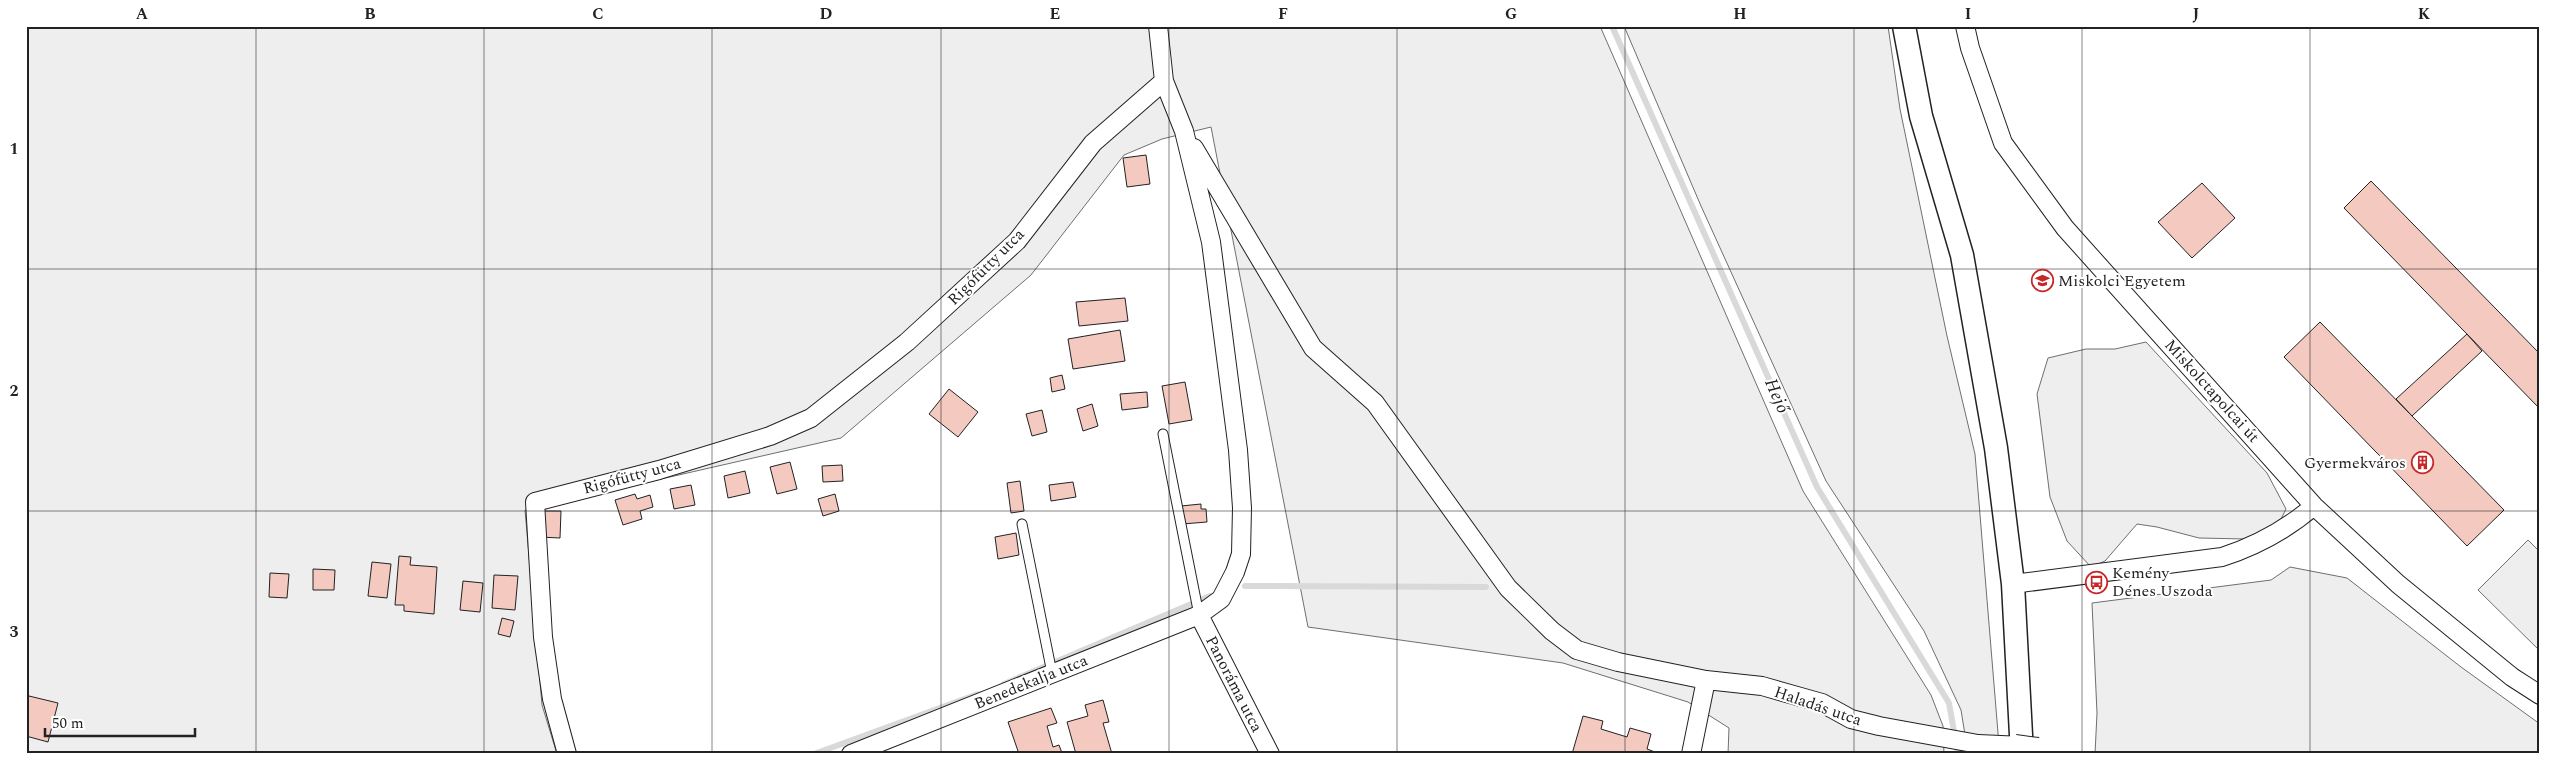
<svg xmlns="http://www.w3.org/2000/svg" width="2566" height="780" font-family="Spectral,serif">
<rect width="100%" height="100%" fill="#fff"/>
<path fill="#eee" stroke="#6f6f6f" d="M26 26H1600L1803 491 1931 695 1943 726 1944 754H1728L1729 728 1688 702 1563 663 1308 627 1211 127 1162 139 1124 155 1031 275 841 438 525 510 542 705 557 754H26Z
M1624 26H1888L1900 109 1947 336 1975 454 1999 745 1998 754H1968L1961 710 1924 631 1826 481 1701 206Z
M2146 342 2267 473 2286 509 2279 523 2246 539 2199 538 2157 527 2137 524 2105 561 2091 567 2067 541 2050 497 2037 394 2048 358 2086 349H2115Z
M2528 540 2540 552V651L2478 590Z
M2290 567 2347 578 2461 667 2540 724V754H2095L2097 713 2092 603 2271 580Z"/>
<g fill="none" stroke-linecap="round" stroke-linejoin="round">
<path stroke="#d9d9d9" stroke-width="6" d="M1612 26 1817 487 1949 703 1958 754
M1245 586 1486 587
M1004 684 1210 596
M814 754 978 694"/>
</g>
<path fill="#f3c9c0" stroke="#222" d="M1146 155 1150 184 1127 187 1123 158Z
M2371 181 2540 354V409L2344 208Z
M2202 183 2235 218 2192 258 2158 222Z
M1125 298 1128 321 1079 326 1076 302Z
M2320 322 2504 510 2467 546 2284 357Z
M1120 330 1125 361 1073 369 1068 339Z
M2467 334 2482 351 2412 416 2396 399Z
M1062 375 1065 389 1052 392 1050 378Z
M1185 382 1192 420 1169 424 1162 386Z
M949 389 978 412 958 437 929 414Z
M1147 392 1148 407 1122 410 1120 394Z
M1092 404 1098 426 1083 431 1077 409Z
M1042 410 1047 432 1032 436 1026 414Z
M790 462 797 489 777 494 770 467Z
M842 465 843 481 823 482 822 466Z
M745 471 750 493 728 498 724 476Z
M1020 481 1024 511 1011 513 1007 483Z
M1073 482 1076 497 1051 501 1049 485Z
M691 485 695 505 674 509 670 489Z
M635 494 637 499 650 495 653 507 640 511 642 519 623 525 615 500Z
M835 494 839 511 823 516 818 499Z
M1201 504V509H1206L1207 522 1182 524 1181 506Z
M541 511H561L560 538 539 537Z
M1016 533 1019 555 998 559 995 537Z
M399 556 411 557 410 565 437 567 434 614 404 611V605H395Z
M372 562 391 564 387 598 368 596Z
M313 569 335 570 334 590H313Z
M270 573 289 574 287 598 269 597Z
M494 575 518 576 515 610 492 608Z
M463 581 483 583 480 612 460 610Z
M502 618 514 621 510 637 498 634Z
M29 696 58 703 48 742 26 736V704Z
M1103 700 1109 722 1103 723 1112 754H1076L1067 722 1088 716 1085 705Z
M1051 708 1057 723 1047 726 1053 747 1059 745 1062 753 1019 754 1008 722Z
M1583 716 1603 721 1601 729 1627 737 1630 728 1651 734 1647 749 1655 752 1654 754H1572Z"/>
<g fill="none" stroke-linecap="round" stroke-linejoin="round">
<defs>
<path id="service" d="M1163 434 1199 615
M1022 524 1052 673"/>
<path id="minor" d="M1158 26 1164 81
M1965 26 1970 48 2003 143 2065 228 2314 506 2398 584 2512 677 2540 695
M1194 148 1313 348 1375 403 1508 588 1552 631 1577 650 1618 662 1706 680 1762 686 1822 703 1851 719 1879 726 1978 744 2023 746
M2013 584 2222 557C2256 546 2286 530 2314 506
M1199 615 1270 754
M567 754 552 699 543 637 535 502 659 470 770 436 811 418 907 342 1017 241 1093 143 1164 81 1184 131 1211 242 1238 450 1242 508 1241 554 1235 572 1221 599 1199 615 851 754
M1691 754 1706 680"/>
<path id="tertiary" d="M1904 26 1921 116 1962 255 1996 448 2013 584 2022 754"/>
</defs>
<use href="#service" stroke="#222" stroke-width="11"/>
<use href="#minor" stroke="#222" stroke-width="20"/>
<use href="#tertiary" stroke="#222" stroke-width="25"/>
<use href="#service" stroke="#fff" stroke-width="9"/>
<use href="#minor" stroke="#fff" stroke-width="18"/>
<use href="#tertiary" stroke="#fff" stroke-width="22"/>
<defs>
<path id="minor-bridge" d="M2015 744 2038 747"/>
</defs>
<use href="#minor-bridge" stroke="#222" stroke-width="20" stroke-linecap="butt"/>
<use href="#minor-bridge" stroke="#fff" stroke-width="18"/>
</g>
<path fill="none" stroke="#222" stroke-width="1" stroke-opacity="0.55" d="M256 26V754M484 26V754M712 26V754M941 26V754M1169 26V754M1397 26V754M1625 26V754M1854 26V754M2082 26V754M2310 26V754M26 269H2540M26 511H2540"/>
<defs>
<symbol id="university-ring" viewBox="-11 -11 22 22"><circle r="9.5" fill="#fff" stroke="#c62828" stroke-width="1.5"/><path d="M0-5L7-2L0 1L-7-2ZM-4 1L0 2.5L4 1V4Q0 6-4 4Z" fill="#c62828"/></symbol>
<symbol id="building-ring" viewBox="-11 -11 22 22"><circle r="9.5" fill="#fff" stroke="#c62828" stroke-width="1.5"/><path d="M-4-6H4V6H1V3H-1V6H-4ZM-2.5-4.3h1.7v1.8h-1.7ZM.8-4.3h1.7v1.8H.8ZM-2.5-1h1.7V.8h-1.7ZM.8-1h1.7V.8H.8Z" fill="#c62828"/></symbol>
<symbol id="bus-ring" viewBox="-11 -11 22 22"><circle r="9.5" fill="#fff" stroke="#c62828" stroke-width="1.5"/><path d="M-5-6H5V4H4V6H2V4H-2V6H-4V4H-5ZM-3.5-4V0h7V-4ZM-3.5 1.2v1.5H-2V1.2ZM2 1.2v1.5H3.5V1.2Z" fill="#c62828"/></symbol>
</defs>
<g fill-rule="evenodd">
<use href="#university-ring" x="2030" y="268" width="25" height="25"/>
<use href="#building-ring" x="2410" y="450" width="25" height="25"/>
<use href="#bus-ring" x="2084" y="570" width="25" height="25"/>
</g>
<g text-anchor="middle" dominant-baseline="central" stroke-width="4" stroke-linejoin="round" paint-order="stroke">
<g font-size="16" fill="#222" stroke="#fff">
<text transform="translate(986 267) rotate(-45)">Rigófütty utca</text>
<text transform="translate(2212 391) rotate(48)">Miskolctapolcai út</text>
<text transform="translate(632 476) rotate(-15)">Rigófütty utca</text>
<text transform="translate(1031 682) rotate(-22)">Benedekalja utca</text>
<text transform="translate(1234 684) rotate(63)">Panoráma utca</text>
<text transform="translate(1818 706) rotate(19)">Haladás utca</text>
</g>
<g font-size="16" fill="#222" stroke="#fff" text-anchor="start">
<text x="2058" y="281">Miskolci Egyetem</text>
<text x="2406" y="463" text-anchor="end">Gyermekváros</text>
<text x="2112" y="573">Kemény<tspan x="2112" dy="18">Dénes Uszoda</tspan></text>
</g>
<g font-size="18" font-style="italic" fill="#222" stroke="#fff">
<text transform="translate(1777 396) rotate(66)">Hejő</text>
</g>
</g>
<rect width="2566" height="780" fill="none" stroke="#ffffff" stroke-width="55"/>
<path d="M45 728v8h150v-8" fill="none" stroke="#222222" stroke-width="2.5"/>
<text x="52" y="728" font-size="15" fill="#222222" stroke="#ffffff" stroke-width="4" paint-order="stroke">50 m</text>
<rect x="28" y="28" width="2510" height="724" fill="none" stroke="#222" stroke-width="2"/>
<g font-size="16" text-anchor="middle" font-weight="bold" fill="#222">
<text x="142" y="19">A</text>
<text x="370" y="19">B</text>
<text x="598" y="19">C</text>
<text x="826" y="19">D</text>
<text x="1055" y="19">E</text>
<text x="1283" y="19">F</text>
<text x="1511" y="19">G</text>
<text x="1740" y="19">H</text>
<text x="1968" y="19">I</text>
<text x="2196" y="19">J</text>
<text x="2424" y="19">K</text>
<text x="14" y="154">1</text>
<text x="14" y="396">2</text>
<text x="14" y="637">3</text>
</g>
</svg>
